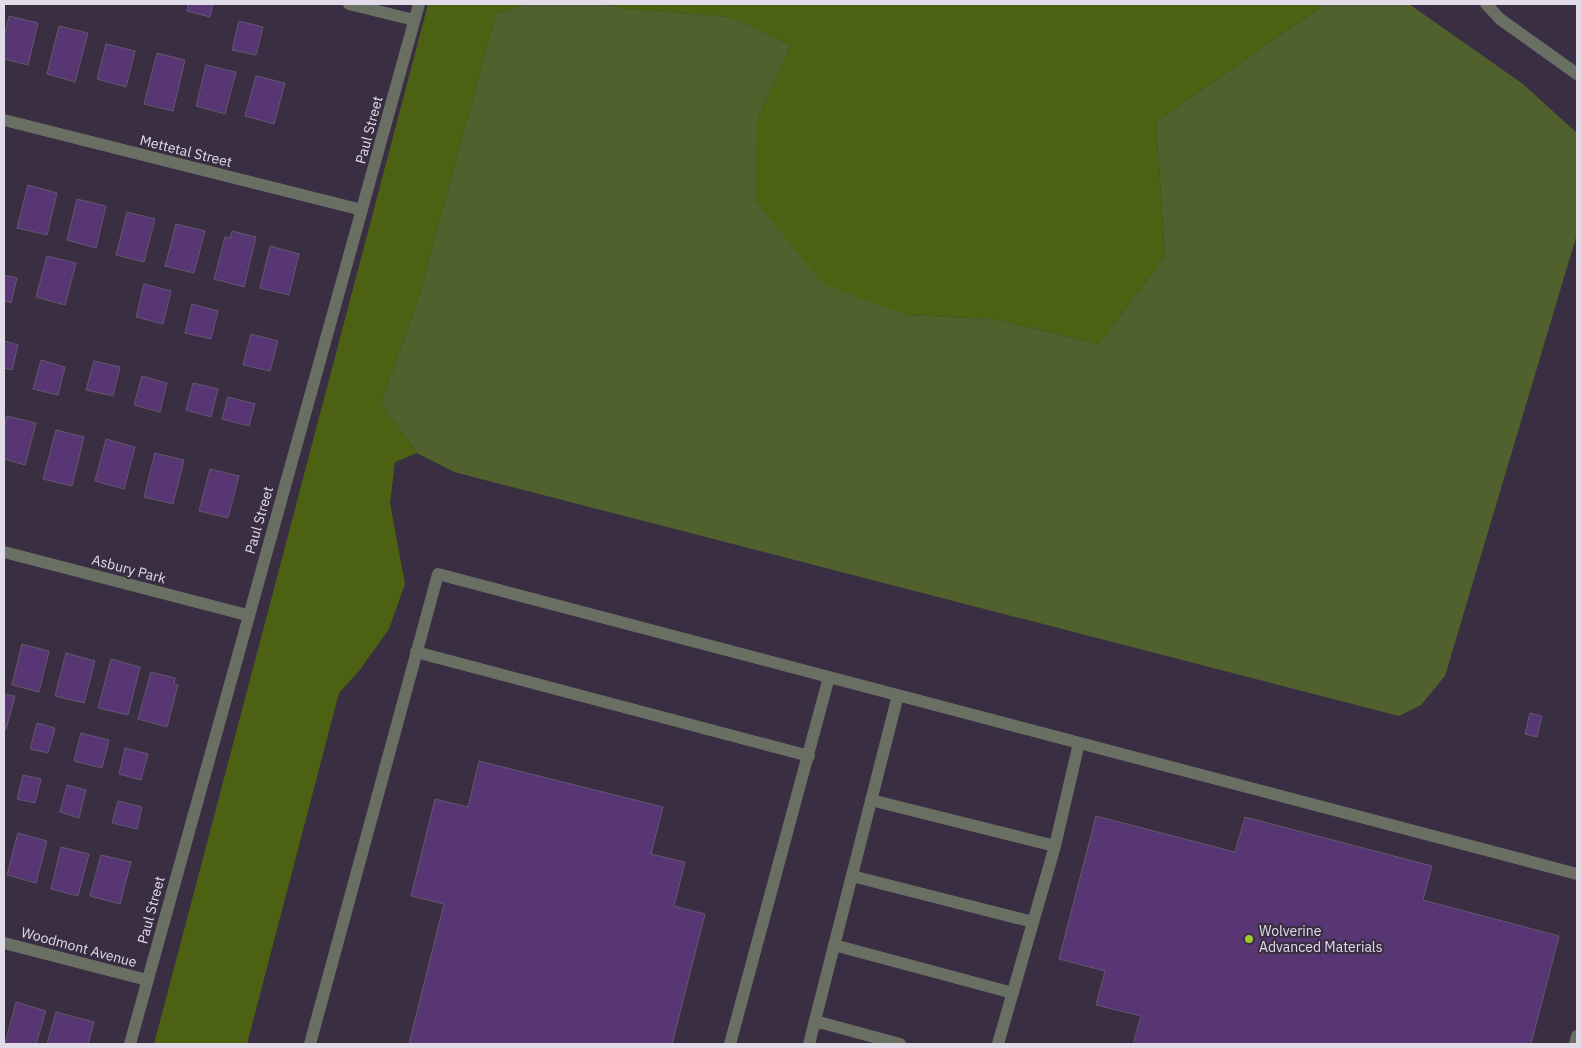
<svg xmlns="http://www.w3.org/2000/svg" width="1581" height="1048" font-family="'IBM Plex Sans',sans-serif">
<rect width="100%" height="100%" fill="#392e42"/>
<path fill="#50612e" d="M527 4H601L628 9 730 17 791 45 757 120 907 315 993 319 1099 344 1165 256 1156 122 1319 8 1318 4H1409L1523 84 1577 133V234L1445 676 1421 705 1399 716 454 472 417 453 381 403 418 300 496 14Z"/>
<path fill="#4c6212" d="M428 4H527L496 14 418 300 381 403 417 453 395 462 390 503 405 584 389 629 359 671 339 693 247 1044H154Z
M601 4H1318L1319 8 1156 122 1165 256 1099 344 993 319 907 315 823 284 755 201 757 120 791 45 730 17 628 9Z"/>
<path fill="#583674" stroke="#63586e" d="M188 4H213L210 17 187 11Z
M9 16 38 23 28 65 4 59V38Z
M239 21 263 27 256 55 232 50Z
M59 26 88 33 75 82 47 74Z
M106 44 135 51 126 87 97 79Z
M157 53 185 60 173 111 144 104Z
M206 65 236 72 225 114 196 106Z
M256 76 285 83 274 124 245 116Z
M28 185 57 193 47 235 17 228Z
M77 199 106 206 96 248 67 240Z
M127 212 155 219 144 262 116 255Z
M176 224 205 231 194 273 165 266Z
M232 231 256 237 244 287 214 279 225 237 230 238Z
M270 246 299 254 289 295 260 288Z
M47 256 76 263 65 305 36 297Z
M4 275 17 278 11 303 4 301Z
M144 284 171 291 163 324 136 317Z
M192 304 218 311 211 339 185 333Z
M251 334 278 341 270 371 243 365Z
M4 341 18 345 12 370 4 368Z
M41 360 65 367 58 395 33 389Z
M94 361 120 367 113 396 86 390Z
M142 376 167 383 160 412 134 405Z
M193 383 218 389 211 417 186 410Z
M228 397 255 404 249 426 222 419Z
M7 416 36 423 25 465 4 459V428Z
M56 430 84 437 72 486 43 479Z
M106 439 135 447 124 489 95 481Z
M155 453 184 460 173 504 144 497Z
M210 469 239 476 228 518 199 511Z
M22 644 49 651 39 692 12 685Z
M66 653 95 661 84 703 55 696Z
M111 659 140 667 128 715 98 708Z
M151 672 175 678 174 684 178 685 167 727 138 719Z
M4 694 15 696 6 729H4Z
M1530 713 1542 716 1537 737 1525 734Z
M37 723 55 728 48 753 30 749Z
M81 733 109 740 102 768 74 761Z
M125 748 148 754 141 780 119 774Z
M479 761 663 807 651 854 685 862 674 906 705 914 672 1044H409L444 904 411 896 435 799 468 807Z
M23 775 41 779 35 803 17 799Z
M67 785 86 790 79 818 60 812Z
M118 801 142 807 137 829 112 823Z
M1096 816 1235 852 1245 817 1432 866 1423 900 1559 936 1531 1044H1133L1141 1016 1096 1005 1105 971 1059 959Z
M18 833 47 841 36 883 7 875Z
M61 847 89 854 78 896 51 889Z
M101 855 131 862 120 904 90 896Z
M16 1002 46 1011 36 1044H5Z
M56 1012 94 1022 88 1044H47Z"/>
<g fill="none" stroke-linecap="round" stroke-linejoin="round">
<path stroke="#6a6f64" stroke-width="12" d="M349 4 414 20
M1486 4 1500 19 1577 74
M4 120 362 210
M4 552 247 615
M416 652 809 756
M871 800 1055 846
M852 876 1033 922
M4 943 147 980
M834 945 1013 993
M815 1021 900 1044
M130 1044 419 4
M310 1044 438 574 1577 874
M730 1044 829 677
M809 1044 898 695
M998 1044 1055 846 1079 743
M1575 1044 1577 1036"/>
</g>
<circle fill="#9fca2d" stroke="#392e42" stroke-width="2" cx="1249" cy="939" r="5"/>
<g text-anchor="middle" dominant-baseline="central" stroke-width="4.5" stroke-linejoin="round" paint-order="stroke">
<g font-size="14" fill="#e2dbe8" stroke="#392e42">
<text transform="translate(369 130) rotate(-75)">Paul Street</text>
<text transform="translate(186 151) rotate(14)">Mettetal Street</text>
<text transform="translate(259 520) rotate(-74)">Paul Street</text>
<text transform="translate(129 569) rotate(15)">Asbury Park</text>
<text transform="translate(151 910) rotate(-75)">Paul Street</text>
<text transform="translate(79 947) rotate(15)">Woodmont Avenue</text>
</g>
<g font-size="14" fill="#e2dbe8" stroke="#392e42" text-anchor="start">
<text x="1259" y="931">Wolverine<tspan x="1259" dy="16">Advanced Materials</tspan></text>
</g>
</g>
<rect width="1581" height="1048" fill="none" stroke="#e2dbe8" stroke-width="10"/>
</svg>
